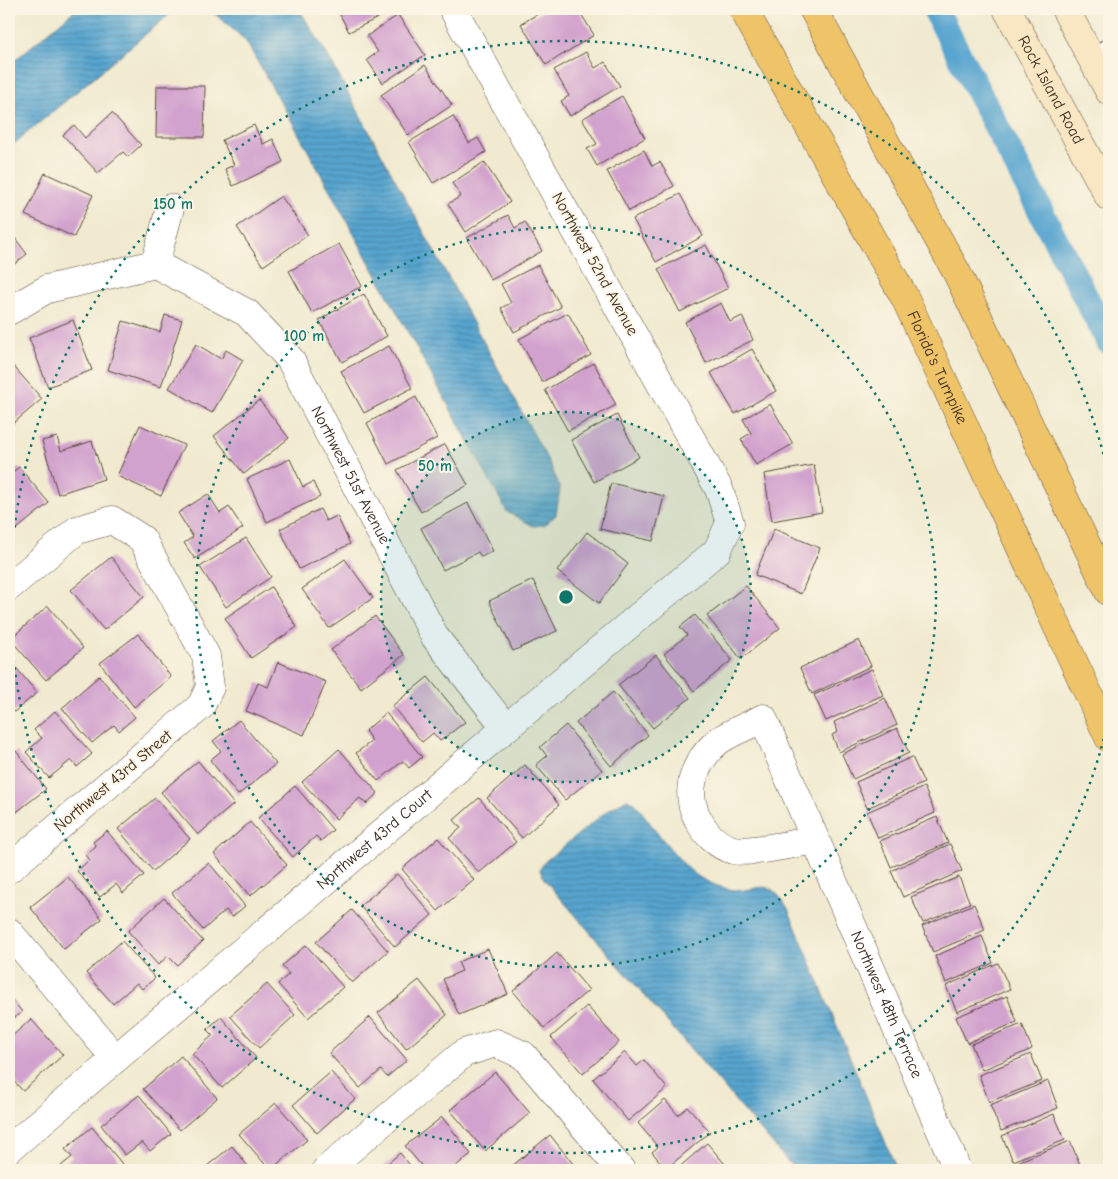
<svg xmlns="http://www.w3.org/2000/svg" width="1118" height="1179" font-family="'Comic Neue',sans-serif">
<defs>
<pattern id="water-rules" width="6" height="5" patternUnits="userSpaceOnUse" patternTransform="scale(1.25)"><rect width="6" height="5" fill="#56a4cf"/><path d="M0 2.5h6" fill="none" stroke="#4886a7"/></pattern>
</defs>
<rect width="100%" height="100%" fill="#fcf5e5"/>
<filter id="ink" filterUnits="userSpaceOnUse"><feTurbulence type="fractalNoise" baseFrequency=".02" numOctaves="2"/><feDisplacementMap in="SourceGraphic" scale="10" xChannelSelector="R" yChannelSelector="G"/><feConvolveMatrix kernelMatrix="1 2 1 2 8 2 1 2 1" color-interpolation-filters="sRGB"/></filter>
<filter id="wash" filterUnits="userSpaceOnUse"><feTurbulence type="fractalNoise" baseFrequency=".0096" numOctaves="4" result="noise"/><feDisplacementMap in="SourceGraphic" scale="20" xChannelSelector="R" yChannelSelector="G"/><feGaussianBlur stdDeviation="1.12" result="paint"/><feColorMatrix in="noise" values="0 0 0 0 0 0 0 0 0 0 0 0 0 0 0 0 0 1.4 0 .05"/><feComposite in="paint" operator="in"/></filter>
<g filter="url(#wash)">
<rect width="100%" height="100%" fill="#f1ead0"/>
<path fill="url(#water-rules)" stroke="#486776" d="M76 9H176L9 148V65Z
M184 9H299L327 54 551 466 560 489 556 515 544 525 533 526 507 512 291 120 245 40 215 14Z
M627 799 634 802C650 822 679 864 699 877 711 884 725 890 739 890 748 891 760 885 769 888 778 892 784 903 789 911L897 1170H795L544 879 540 870 543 863 608 810Z"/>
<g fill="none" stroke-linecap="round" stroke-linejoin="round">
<path stroke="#56a4cf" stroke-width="26" d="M935 9 1109 342"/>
</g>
<g id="blocks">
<path fill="#d2a2ce" d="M337 9H396L349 32Z
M546 9H578L594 35 546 65 521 24Z
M398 15 425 55 383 83 367 60 378 52 367 36Z
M586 52 595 68 605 62 620 86 570 116 561 101 569 96 554 70Z
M425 65 452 105 408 135 381 95Z
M157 86H205L204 137H156Z
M622 96 645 138 597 166 587 149 597 144 582 119Z
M112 113 141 145 128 157 123 152 98 173 63 135 74 125 85 138Z
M453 116 469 143 478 138 486 152 433 183 409 142Z
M254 125 263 144 273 139 283 162 233 186 225 169 234 165 222 140Z
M644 150 652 166 660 162 674 186 629 211 607 171Z
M484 162 510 202 466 232 448 204 461 196 452 183Z
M45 173 93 195 74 237 25 215Z
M680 194 703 236 656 262 633 219Z
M281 196 308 235 263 266 237 227Z
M508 215 515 228 525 222 542 251 491 280 467 238Z
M9 230 27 254 12 266 9 261Z
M339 244 362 286 312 313 289 271Z
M706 245 728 288 680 312 658 269Z
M538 265 561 307 514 332 501 308 511 303 501 284Z
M364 294 387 336 342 362 319 320Z
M721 303 730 322 742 316 753 340 706 363 685 322Z
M568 313 591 355 542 382 519 339Z
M165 315 182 320 161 387 108 370 123 321 160 332Z
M73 320 92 370 48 387 29 338Z
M196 344 221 359 226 350 243 360 212 413 169 388Z
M389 346 412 388 364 413 341 371Z
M752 349 776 391 735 414 711 373Z
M9 361 42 399 9 427Z
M594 363 616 405 568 431 545 390Z
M416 397 437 438 388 464 367 423Z
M259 400 289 438 244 474 214 436Z
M770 404 793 444 756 465 741 439 751 433 743 419Z
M617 415 639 457 594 482 571 440Z
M140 425 184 445 161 496 117 476Z
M57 437 61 451 92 441 104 479 58 494 42 441Z
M445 444 468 485 421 512 397 470Z
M290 459 303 487 313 482 320 497 267 522 247 479Z
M814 465 822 512 772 521 764 474Z
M19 467 49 503 12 533 9 530V475Z
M611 483 664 496 653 541 600 529Z
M208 494 220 513 229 507 243 528 195 559 184 543 193 537 178 513Z
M468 503 493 551 481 557 478 552 443 570 421 528Z
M320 509 326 521 337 516 350 544 299 569 280 529Z
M774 529 820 548 801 594 755 575Z
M587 532 628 564 599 603 557 571Z
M246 538 271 577 226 607 200 567Z
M111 557 144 597 104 630 71 590Z
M345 559 373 598 329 628 302 589Z
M533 580 557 631 513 651 489 601Z
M746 586 780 628 741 659 707 616Z
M271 587 297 627 251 658 225 618Z
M48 606 83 648 46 680 10 639Z
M695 615 732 660 694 691 664 654 687 635 680 627Z
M375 616 404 655 361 688 331 650Z
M138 634 171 677 134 707 100 663Z
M859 640 871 666 812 694 800 668Z
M656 655 690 698 653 728 618 685Z
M9 659 37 693 9 716Z
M278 662 326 682 304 735 246 711 258 683 268 687Z
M872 669 883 695 826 721 814 695Z
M99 676 135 717 119 731 114 725 92 743 62 708Z
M428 677 465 722 440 741 433 733 422 742 392 706Z
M613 692 648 735 611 766 576 723Z
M885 698 897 725 839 752 832 735 838 732 834 722Z
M55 711 92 754 77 767 71 760 49 778 26 752 42 738 34 730Z
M386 713 422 757 409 768 403 761 378 781 356 753 372 741 365 731Z
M239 720 276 764 238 795 210 760 221 751 213 741Z
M566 725 602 770 565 800 536 765 547 756 540 747Z
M897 728 909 753 853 779 842 754Z
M339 749 378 793 366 804 360 798 336 819 302 782Z
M16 751 46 789 9 818V757Z
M912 757 924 783 867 808 856 782Z
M198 761 234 804 198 835 161 792Z
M525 765 559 805 522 838 487 798Z
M295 786 333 830 321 841 316 836 293 857 258 818Z
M924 787 935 813 878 838 867 812Z
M155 798 190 839 153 871 118 829Z
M479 798 516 842 479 873 449 838 461 828 454 820Z
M937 817 948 843 891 867 880 841Z
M250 822 287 865 250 896 214 854Z
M107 831 144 875 123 893 116 884 100 897 77 871 89 860 85 855 96 846 93 842Z
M438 838 474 880 438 911 402 869Z
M950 844 962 871 903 897 891 871Z
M209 863 245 906 232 917 226 910 203 930 172 893Z
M397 874 432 915 395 947 360 906Z
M68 877 102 919 64 949 30 907Z
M959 877 970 903 923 923 911 897Z
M164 898 203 941 177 965 168 956 158 965 128 931Z
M974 904 985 930 933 952 922 926Z
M352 910 388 951 352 983 316 942Z
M982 936 993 963 946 983 935 956Z
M122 941 155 978 142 989 137 983 113 1004 86 973Z
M306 945 343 987 308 1018 278 984 289 974 282 966Z
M488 949 508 994 459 1015 443 979 462 971 458 962Z
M557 953 589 990 544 1028 513 991Z
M998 963 1010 989 957 1012 946 986Z
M419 980 447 1015 406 1049 378 1013Z
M267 984 295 1015 259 1048 230 1016Z
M9 996 22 1012 9 1022Z
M1007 996 1017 1022 967 1043 956 1017Z
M587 1006 619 1042 583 1074 551 1037Z
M221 1017 256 1058 222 1088 192 1054 213 1035 207 1029Z
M370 1017 407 1060 387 1077 381 1070 360 1088 329 1053Z
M31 1019 63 1055 23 1091 9 1076V1039Z
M1022 1024 1032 1049 982 1070 971 1044Z
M625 1052 637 1066 644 1060 667 1088 628 1121 593 1079Z
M1031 1054 1042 1081 989 1102 979 1075Z
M181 1056 217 1098 180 1130 143 1089Z
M331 1072 355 1099 317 1133 293 1105Z
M495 1072 530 1113 485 1151 450 1110Z
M1048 1081 1058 1108 1001 1131 990 1105Z
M139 1095 171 1134 150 1151 142 1142 125 1155 101 1125Z
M665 1100 678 1115 688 1107 710 1132 666 1169 652 1152 658 1147 638 1123Z
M276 1103 307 1140 270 1170 239 1134Z
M1054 1114 1065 1140 1013 1161 1002 1136Z
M442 1117 471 1154 451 1170H425L405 1146Z
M92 1127 127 1170H65L61 1166 72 1157 65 1149Z
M550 1135 578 1170H507Z
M1070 1141 1081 1167 1073 1170H1020L1017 1162Z
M707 1143 730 1170H676Z
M232 1146 251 1170H202Z
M400 1153 414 1170H380Z"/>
</g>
</g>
<g filter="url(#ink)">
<use href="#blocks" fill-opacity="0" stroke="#564739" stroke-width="1"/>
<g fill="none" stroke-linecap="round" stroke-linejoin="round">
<defs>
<path id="lane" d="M1090 56 1109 45"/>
<g id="street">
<path id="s1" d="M155 264 247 313 290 359 435 637 506 728"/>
<path d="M155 264 170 208"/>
<path d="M9 311 47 289 155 264"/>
<path d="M9 587 77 530 112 520 142 539 206 656 210 687 201 706 9 869"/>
<path id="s2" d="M816 840C796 843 750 854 733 850 718 846 706 834 699 821 683 793 693 764 716 743 726 734 751 725 763 718L952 1157 957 1170"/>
<path d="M9 932 115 1058"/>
<path id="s3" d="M9 1149 506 728 717 551 730 523 719 489 453 9"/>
<path d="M326 1170 464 1053 496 1043 523 1055 621 1170"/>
</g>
<g id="secondary">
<path id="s4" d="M1007 9 1109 197"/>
<path d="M1065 9 1109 91"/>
</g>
<g id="highway">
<path id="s5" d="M743 9 905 298 1109 738"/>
<path d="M813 9 958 275 1109 592"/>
</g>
</defs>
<use href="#lane" stroke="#564739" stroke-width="16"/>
<use href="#street" stroke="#564739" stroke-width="29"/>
<use href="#secondary" stroke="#564739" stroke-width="29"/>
<use href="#highway" stroke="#564739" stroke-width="29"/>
<use href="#lane" stroke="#fff" stroke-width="14"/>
<use href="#street" stroke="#fff" stroke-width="28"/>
<use href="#secondary" stroke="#f9e7c3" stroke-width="28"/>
<use href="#highway" stroke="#efc469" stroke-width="28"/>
</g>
</g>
<circle cx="566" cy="597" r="185" fill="#0f766e" fill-opacity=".12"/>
<g fill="none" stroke="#0f766e" stroke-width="2.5" stroke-dasharray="2.5 5">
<circle cx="566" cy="597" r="185"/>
<circle cx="566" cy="597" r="370"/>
<path d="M1109 717A556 556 0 1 1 1109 477"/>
</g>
<g text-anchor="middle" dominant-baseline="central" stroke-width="4" stroke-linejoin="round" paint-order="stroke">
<g font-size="16" fill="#3b2a1e" stroke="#fcf5e5">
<text stroke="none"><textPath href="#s4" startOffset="92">Rock Island Road</textPath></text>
<text transform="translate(595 264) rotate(61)">Northwest 52nd Avenue</text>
<text stroke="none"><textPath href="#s5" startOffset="408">Florida's Turnpike</textPath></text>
<text stroke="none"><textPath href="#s1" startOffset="298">Northwest 51st Avenue</textPath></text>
<text transform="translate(113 781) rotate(-40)">Northwest 43rd Street</text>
<text stroke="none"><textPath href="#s3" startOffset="479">Northwest 43rd Court</textPath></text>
<text stroke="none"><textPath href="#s2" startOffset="582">Northwest 48th Terrace</textPath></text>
</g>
</g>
<circle cx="566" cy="597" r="8" fill="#0f766e" stroke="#fcf5e5" stroke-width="2.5"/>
<g font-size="15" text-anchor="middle" font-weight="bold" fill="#0f766e" stroke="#fcf5e5" stroke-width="4" stroke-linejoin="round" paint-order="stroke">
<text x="173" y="209">150 m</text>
<text x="304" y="341">100 m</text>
<text x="435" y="471">50 m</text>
</g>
<rect width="1118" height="1179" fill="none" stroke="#fcf5e5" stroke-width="30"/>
</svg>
